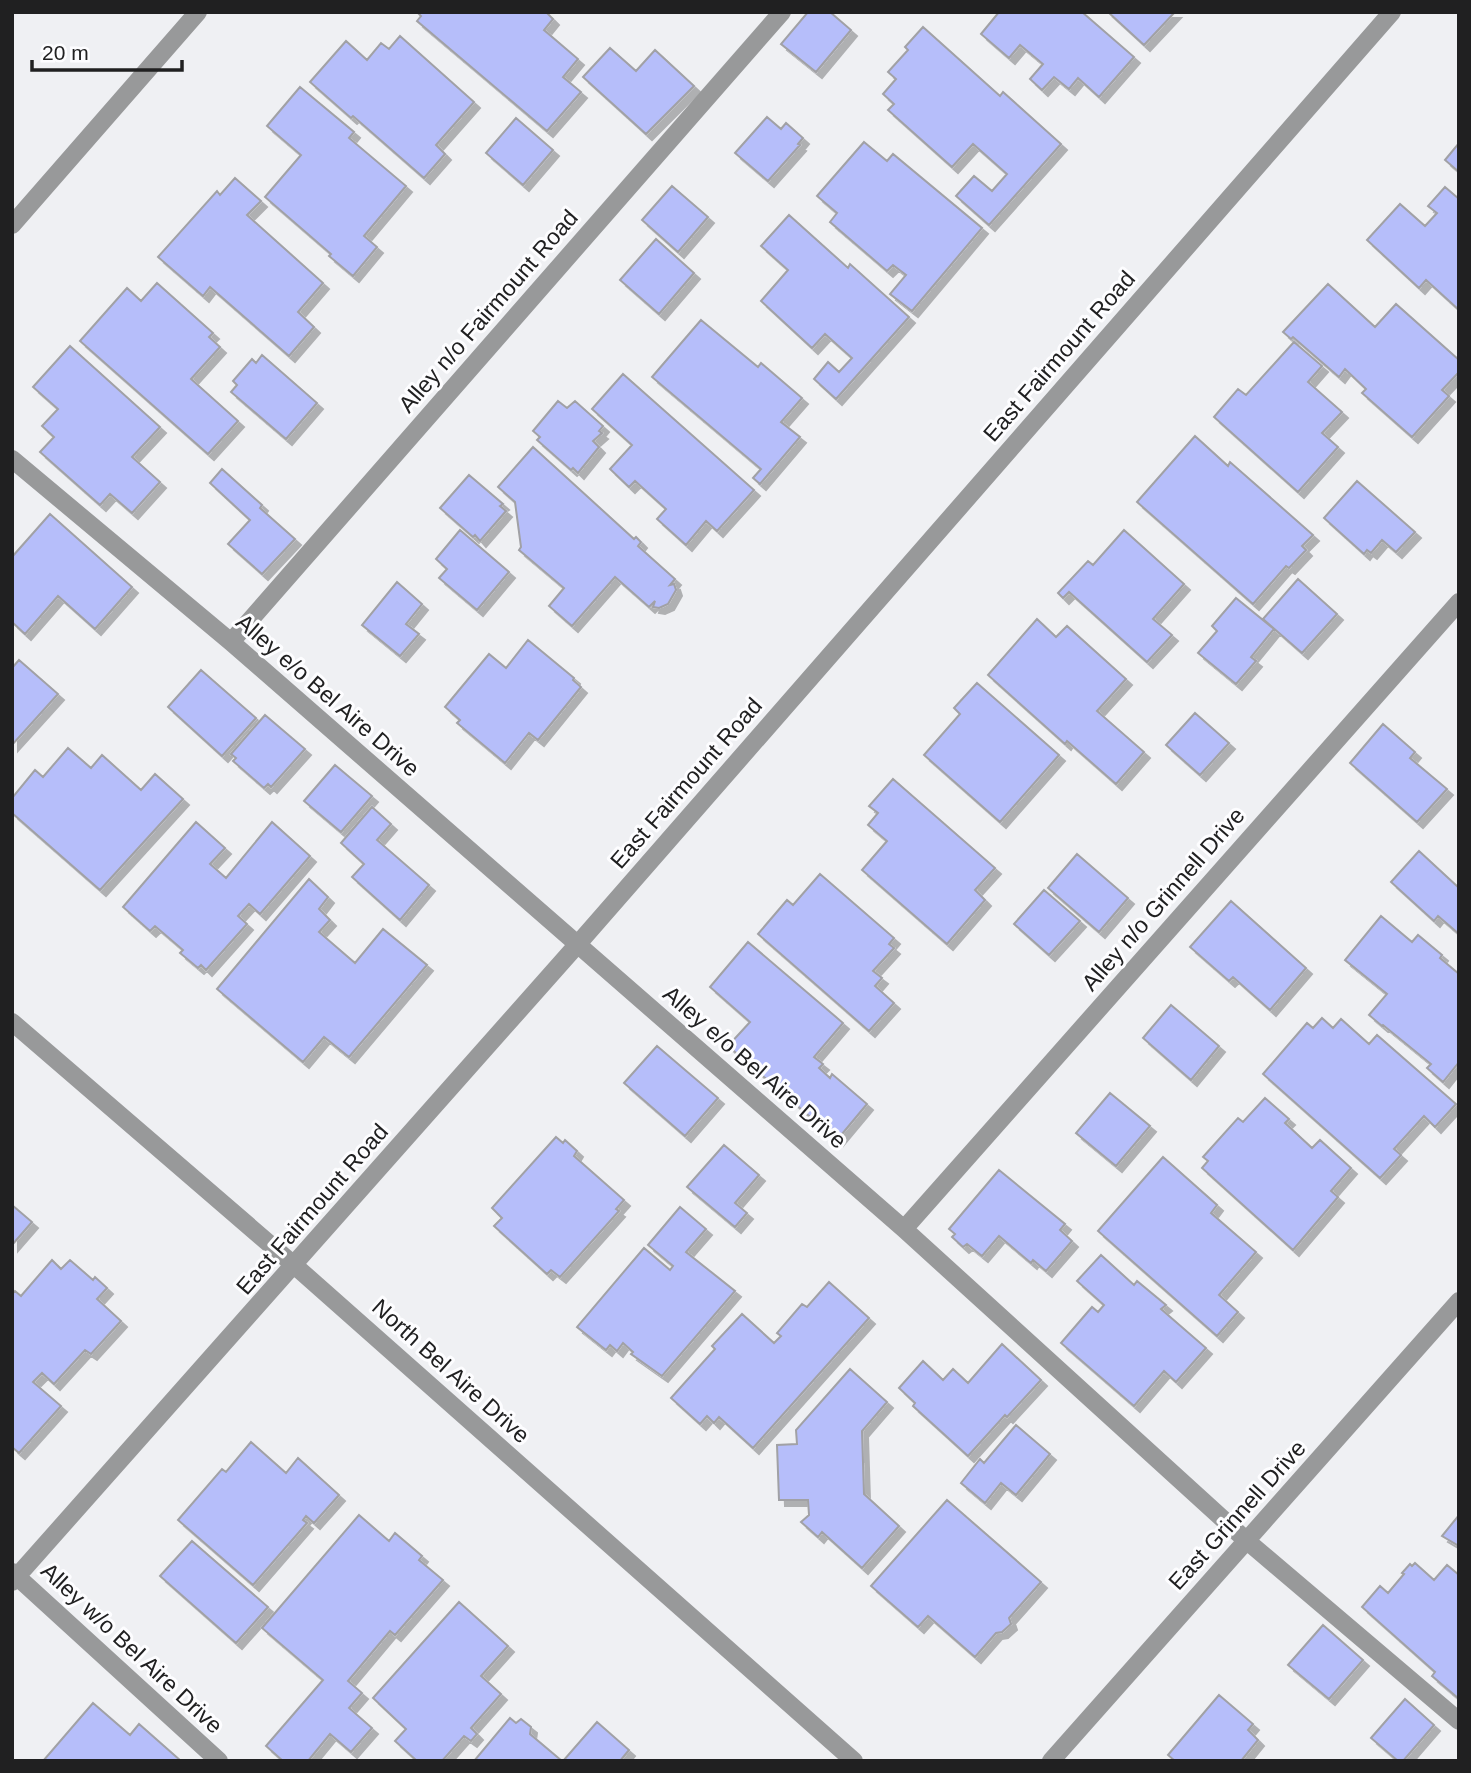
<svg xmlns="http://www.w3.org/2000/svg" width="1471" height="1773" font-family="Helvetica,sans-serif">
<defs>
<filter id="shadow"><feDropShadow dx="6" dy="6" stdDeviation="0" flood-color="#0004"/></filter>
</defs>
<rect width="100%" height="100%" fill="#eff0f3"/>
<path fill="#b6befa" stroke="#a1a1a5" stroke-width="2" filter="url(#shadow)" d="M417 12H546L553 19 544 30 578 59 563 77 581 92 547 131 417 21 421 16Z
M808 12H830L851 30 816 72 781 44Z
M999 12H1082L1134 57 1099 97 1078 78 1069 89 1054 77 1042 90 1030 79 1043 64 1020 45 1009 58 981 34Z
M1108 12H1175L1144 45Z
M923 27 1000 96 1003 92 1061 144 989 225 956 196 974 176 992 191 1007 174 973 144 952 167 888 110 894 104 883 94 896 79 888 72 908 50 905 47Z
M400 36 474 102 436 145 445 154 424 178 353 116 351 118 310 82 346 41 367 60 381 43 389 49Z
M610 48 636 71 655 50 694 86 646 134 583 77Z
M300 87 354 132 349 138 406 186 364 236 377 247 353 276 329 256 331 254 265 197 301 155 267 126Z
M767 117 781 129 786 123 803 138 798 144 800 145 768 181 735 153Z
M516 118 553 150 523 185 486 153Z
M864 142 887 161 893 154 982 228 912 311 890 294 906 275 893 265 887 271 830 222 837 213 817 196Z
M1459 143V172L1445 160Z
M235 178 261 201 247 215 323 283 298 312 314 327 289 356 210 287 203 296 158 257 217 191 220 195Z
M672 186 708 217 678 252 642 220Z
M1445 187 1459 199V310L1426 280 1419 288 1367 240 1400 204 1425 226 1437 213 1428 206Z
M789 215 848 268 850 264 909 317 836 399 814 379 828 362 839 372 852 358 825 334 812 348 761 301 788 270 761 246Z
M656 239 694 273 659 314 620 280Z
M157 283 213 333 209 337 220 347 191 379 238 421 208 454 80 341 127 288 141 301Z
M1328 284 1375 327 1396 304 1459 360V372L1442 390 1449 396 1412 437 1362 393 1366 389 1345 369 1339 377 1293 337 1291 339 1283 332Z
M701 320 758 367 761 363 802 398 781 422 800 437 760 484 753 478 761 469 652 377Z
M1294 342 1322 366 1308 382 1342 412 1322 433 1338 447 1298 492 1214 417 1238 389 1246 395Z
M70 346 160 427 132 457 160 482 132 513 110 494 100 505 40 452 54 437 42 426 58 409 33 387Z
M262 355 317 403 286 439 231 392 237 385 233 381 252 359 256 363Z
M623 374 754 490 717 531 706 521 686 545 657 519 666 509 635 481 629 487 610 469 632 445 592 409Z
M558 401 567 408 575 401 603 426 599 431 602 433 593 441 599 447 578 473 573 468 571 470 537 440 540 437 533 431Z
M1195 436 1228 466 1230 462 1313 535 1302 546 1306 550 1289 568 1286 566 1253 604 1137 502Z
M533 447 634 539 636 537 641 542 638 546 675 579 670 585 674 584 676 590 668 604 659 608 653 607 655 601 649 607 615 577 572 626 549 606 564 588 519 550 521 547 515 502 498 487Z
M222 469 262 505 260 508 295 539 262 574 228 544 250 520 210 483Z
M469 475 503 504 500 506 506 511 480 541 475 535 473 537 440 508Z
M1357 481 1415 532 1396 552 1382 540 1371 553 1367 550 1364 554 1324 518Z
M50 514 132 587 95 629 58 596 25 634 12 622V557Z
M460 530 509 572 477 610 439 578 447 569 436 559Z
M1124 530 1184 584 1153 619 1172 635 1147 662 1069 592 1063 598 1058 593 1088 561 1093 565Z
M1298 579 1337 614 1302 653 1263 619Z
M397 582 422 604 406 624 419 634 400 656 362 625Z
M1236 598 1274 629 1251 657 1256 661 1236 684 1198 653 1217 631 1212 626Z
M1037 619 1056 637 1067 626 1126 679 1097 711 1144 752 1116 784 1067 741 1065 744 988 675Z
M528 640 574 678 573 680 581 687 538 740 529 733 505 763 457 723 460 720 445 707 489 654 506 668Z
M19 660 58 694 12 745V668Z
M201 670 256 718 222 756 168 707Z
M977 683 1059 755 1000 822 924 755 960 714 954 708Z
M1195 713 1229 743 1200 775 1166 745Z
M265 715 305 749 271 787 268 784 264 788 233 761 236 758 231 754Z
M1383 724 1415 752 1410 758 1447 789 1417 822 1350 763Z
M68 748 91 768 102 755 141 790 155 774 183 799 100 890 12 813V798L35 770 43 777Z
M335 765 372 796 341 832 304 801Z
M893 779 995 868 975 890 985 900 947 944 862 870 887 841 868 825 878 813 869 806Z
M372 807 391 824 377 840 429 885 400 920 352 877 364 864 341 843Z
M196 822 225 848 210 864 226 878 272 822 310 856 260 914 249 904 238 916 247 924 206 970 201 965 198 968 180 953 183 950 155 926 150 931 123 907Z
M1419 851 1459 888V934L1438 916 1434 921 1391 882Z
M1077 854 1128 898 1099 932 1048 888Z
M820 874 894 938 889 944 894 948 873 971 882 978 875 986 894 1003 869 1031 758 934 787 900 793 905Z
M309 879 328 897 319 909 330 920 319 932 355 963 383 929 427 965 349 1057 324 1037 303 1062 217 989Z
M1044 890 1080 921 1049 955 1014 924Z
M1231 901 1306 968 1270 1010 1233 977 1229 981 1190 947Z
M1381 916 1412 942 1418 935 1442 955 1440 958 1459 974V1062L1443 1082 1427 1068 1431 1064 1383 1025 1382 1026 1369 1015 1387 994 1345 960Z
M748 942 843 1023 814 1057 823 1064 819 1068 830 1078 832 1074 867 1104 837 1140 728 1046 750 1022 710 987Z
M1171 1005 1219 1046 1191 1080 1143 1038Z
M1322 1018 1333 1028 1341 1019 1369 1044 1377 1035 1456 1104 1435 1127 1424 1116 1394 1149 1401 1155 1380 1178 1263 1074 1307 1023 1313 1028Z
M657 1046 718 1098 685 1136 624 1083Z
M1110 1093 1150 1126 1116 1166 1076 1133Z
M1265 1098 1289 1119 1285 1123 1312 1148 1320 1140 1351 1168 1331 1191 1338 1197 1293 1250 1202 1168 1208 1161 1203 1157 1238 1118 1243 1122Z
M556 1137 563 1143 565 1140 577 1151 574 1156 624 1200 616 1209 619 1211 560 1277 551 1270 547 1274 494 1226 502 1218 492 1208Z
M724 1145 759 1175 735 1203 747 1213 735 1227 687 1187Z
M1163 1157 1217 1205 1211 1213 1256 1252 1219 1295 1238 1312 1217 1336 1098 1231Z
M999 1170 1065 1224 1060 1230 1072 1241 1046 1271 1033 1260 1031 1263 999 1236 982 1256 967 1244 963 1247 952 1237 955 1234 949 1229Z
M12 1205 32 1222 12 1245Z
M680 1207 706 1229 686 1252 735 1291 662 1376 631 1354 633 1352 623 1343 617 1351 610 1345 606 1350 577 1327 644 1248 670 1270 673 1266 648 1245Z
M1101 1255 1134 1285 1137 1281 1166 1305 1161 1309 1206 1348 1176 1382 1164 1371 1134 1406 1061 1343 1092 1307 1098 1312 1104 1305 1077 1281Z
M52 1260 61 1269 70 1260 93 1280 95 1277 107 1288 97 1299 121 1321 91 1354 85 1350 54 1384 42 1373 33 1382 61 1406 19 1453 12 1447V1294L15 1291 21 1296Z
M829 1282 869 1318 753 1448 719 1417 714 1423 707 1416 700 1424 671 1398 715 1349 712 1346 742 1314 774 1343 781 1336 777 1333 802 1304 807 1307Z
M1002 1344 1041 1380 1007 1417 1005 1415 968 1456 913 1406 915 1403 899 1388 923 1361 943 1380 953 1369 968 1383Z
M850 1369 887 1402 862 1431 864 1494 899 1526 862 1568 822 1532 818 1537 801 1522 809 1515 808 1500H779L777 1445 797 1444 796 1430Z
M1016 1425 1050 1454 1016 1495 1001 1483 985 1503 961 1483 980 1459 984 1463Z
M251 1442 286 1473 298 1458 339 1495 314 1523 306 1516 303 1520 307 1523 253 1585 178 1520 222 1469 226 1472Z
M947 1500 1041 1582 1009 1618 1011 1624 1002 1632 996 1633 975 1657 928 1616 918 1627 871 1586Z
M359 1515 389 1541 395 1533 422 1556 419 1560 443 1580 395 1635 390 1631 348 1681 362 1693 349 1708 372 1728 351 1752 330 1734 308 1761H283L266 1746 323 1680 262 1628Z
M1459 1515V1546L1442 1536Z
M192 1541 268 1607 236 1643 160 1576Z
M1415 1563 1434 1580 1447 1565 1459 1575 1458 1698 1432 1676 1435 1672 1362 1607 1380 1586 1388 1593 1404 1574 1402 1573 1410 1564 1412 1566Z
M459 1602 508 1646 481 1676 501 1694 471 1728 477 1734 471 1741 464 1736 442 1761H417L395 1741 406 1729 373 1698Z
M1323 1625 1363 1660 1329 1699 1288 1665Z
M1219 1695 1253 1724 1248 1730 1258 1740 1241 1761H1175L1168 1755Z
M1405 1699 1434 1725 1403 1761H1398L1371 1738Z
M93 1703 130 1735 139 1724 181 1761H43Z
M510 1718 516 1723 521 1719 531 1727 530 1734 562 1761H474Z
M597 1722 629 1750 620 1761H563Z"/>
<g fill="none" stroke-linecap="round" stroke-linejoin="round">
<path stroke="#98999a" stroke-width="18" d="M12 225 198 12
M12 459 231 642 904 1229 1247 1541 1459 1721
M231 642 782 12
M12 1022 294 1265 854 1761
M904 1229 1459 602
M12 1572 219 1761
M12 1582 577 945 1392 12
M1051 1761 1459 1301"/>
</g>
<g text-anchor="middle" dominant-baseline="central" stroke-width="6" stroke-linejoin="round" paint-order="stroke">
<g font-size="23" fill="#202021" stroke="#fdfdff">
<text transform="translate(488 311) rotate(-49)">Alley n/o Fairmount Road</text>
<text transform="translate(1059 356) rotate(-49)">East Fairmount Road</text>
<text transform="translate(328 695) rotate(41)">Alley e/o Bel Aire Drive</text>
<text transform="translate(686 783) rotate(-49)">East Fairmount Road</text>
<text transform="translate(1163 899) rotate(-49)">Alley n/o Grinnell Drive</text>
<text transform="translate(755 1067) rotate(41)">Alley e/o Bel Aire Drive</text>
<text transform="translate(312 1209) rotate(-49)">East Fairmount Road</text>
<text transform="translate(451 1371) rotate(42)">North Bel Aire Drive</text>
<text transform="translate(1237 1515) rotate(-48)">East Grinnell Drive</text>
<text transform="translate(132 1648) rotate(43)">Alley w/o Bel Aire Drive</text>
</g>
</g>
<rect width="1471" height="1773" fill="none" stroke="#202021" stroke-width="28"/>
<path d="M32 60v10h150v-10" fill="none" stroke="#202021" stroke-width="3.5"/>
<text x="42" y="60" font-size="21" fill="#202021" stroke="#fdfdff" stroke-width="5" paint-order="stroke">20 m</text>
</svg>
